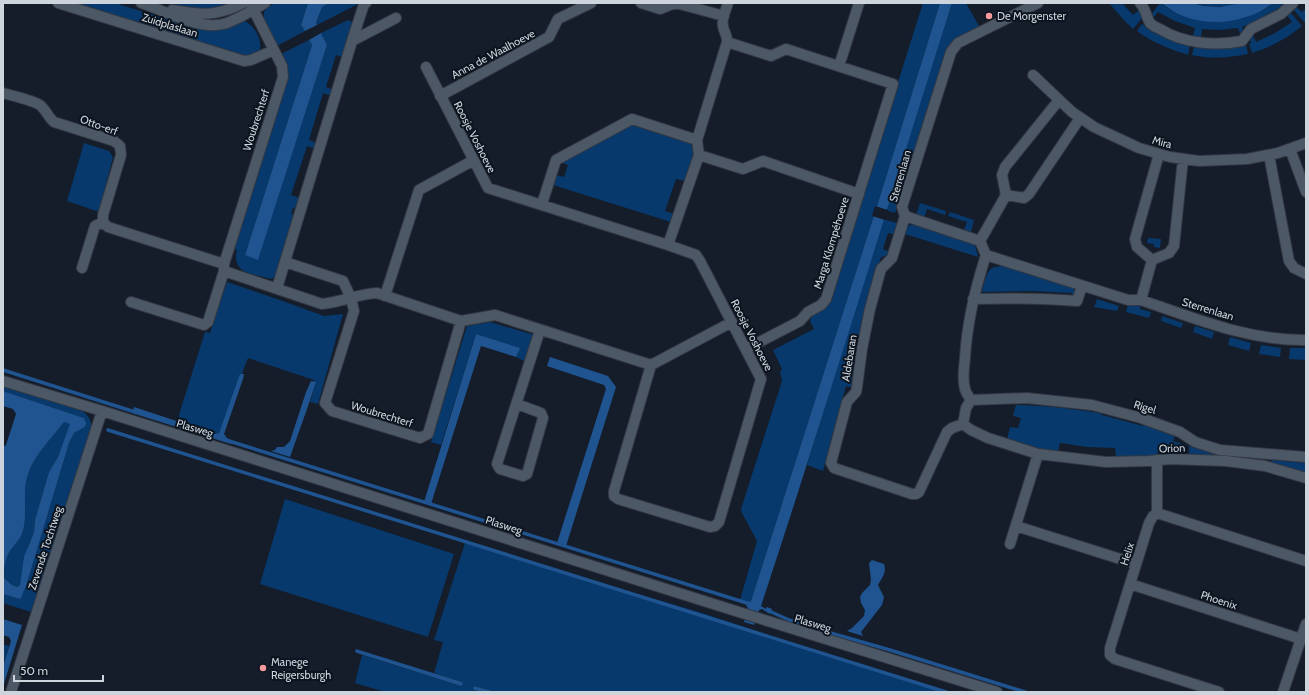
<svg xmlns="http://www.w3.org/2000/svg" width="1309" height="695" font-family="Cabin,sans-serif">
<rect width="100%" height="100%" fill="#141d29"/>
<path fill="#07396d" d="M74 3H115L189 26 243 20C254 25 262 38 260 50L249 55H241Z
M164 3H236L218 10 183 9Z
M275 3H308L301 25 305 31 277 46C273 37 257 16 267 8 269 6 272 4 275 3Z
M329 3H360L317 25 316 24 322 7Z
M923 3H940L877 206 751 601 748 602 740 600 757 541 742 513 741 509 782 381 780 372 782 369 773 350 814 329 810 321 813 314 827 307Z
M952 3H966L980 28 949 45 895 213 886 210Z
M1109 3H1122L1133 15 1140 9 1143 17 1133 29 1123 19Z
M1160 3 1176 13 1192 19 1217 22 1244 18 1267 8 1273 3H1281L1283 5C1272 15 1257 22 1242 27L1244 33 1241 36 1238 28 1219 30 1202 29 1201 38 1193 36 1195 28 1175 21 1158 12 1152 19 1151 15Z
M1192 3H1242C1226 9 1208 7 1192 3Z
M1296 7 1302 12 1306 8 1305 23 1293 9Z
M1290 12 1302 26C1286 39 1271 47 1252 53L1249 44 1251 43 1250 38 1252 34 1256 42 1275 33 1292 22 1287 15Z
M348 20 355 23 345 58 336 55 326 87 334 90 332 96 323 93 309 140 317 143 316 149 307 146 291 195 300 198 296 209 293 208 291 214 295 215 275 277 271 279C254 274 231 274 237 250L234 249 288 77 287 66 281 54 309 40 312 45 245 255 258 259 327 45 321 33Z
M1142 24C1159 35 1171 40 1190 45L1188 55C1170 49 1153 43 1137 31Z
M1246 45 1248 54C1229 58 1211 59 1192 55L1194 46 1216 48Z
M632 125 690 143 694 151 685 181 676 179 665 211 674 214 671 222 553 185 556 175 564 177 568 165 560 162Z
M84 143 109 151 113 157 99 212 67 201Z
M920 203 946 211 945 215 927 209 924 218 916 215Z
M950 212 974 220 971 232 964 230 967 222 948 216Z
M883 219 900 224 896 235 888 233 883 249 890 252 887 256 881 257 870 295 861 335H857L853 366 857 367 853 388 846 386 823 471 807 465Z
M910 225H914L973 243 975 245 978 257 905 234 907 227Z
M1148 238 1161 239 1160 248 1154 247V244L1147 243Z
M1000 264 1073 288 1077 292 1072 297V293L1031 291 982 292C985 282 986 265 999 267Z
M227 282 277 299 324 316 343 314 318 404 310 402 316 382H314V380L248 358 219 433 216 434 177 421 205 332 210 333Z
M1097 299 1119 306 1117 311 1094 307Z
M1141 304 1140 309 1151 312 1149 318 1126 312 1128 305 1132 306 1134 305Z
M1162 316 1183 323 1181 328 1161 321Z
M490 322 534 335 526 362 516 357 519 348 476 334 441 445 431 442 467 326Z
M1195 326 1214 332 1212 339 1193 332Z
M1230 337 1251 343 1249 351 1228 345Z
M1261 345 1281 348 1280 357 1259 354Z
M1290 348H1306V360L1289 359Z
M3 386 82 411C98 421 89 435 85 450L34 613 3 603V594L20 599 27 583 69 443 74 433 85 427 84 418 3 391Z
M1016 405C1044 405 1072 409 1100 413L1102 415 1143 426 1144 423 1175 435 1173 441 1186 445V447L1168 446V451L1157 453V456L1116 457 1115 448 1087 447 1060 443 1058 452 1044 451 1007 439 1010 427 1018 428 1021 418 1013 416Z
M64 422 71 424 58 457 49 472 35 520 34 532 28 546 20 585 17 587 12 585 4 578C4 572 4 566 6 560 8 550 18 543 22 534 28 517 23 500 26 483 30 458 50 441 64 422Z
M1189 446 1231 456V457L1189 455Z
M1271 460 1306 463V473L1271 464Z
M285 499 454 554 428 637 260 584Z
M465 543 702 613 942 692H496L474 686 473 688 474 690 482 692H385L355 683 362 655 461 686 462 685V682L434 673 443 642 434 640Z
M3 644 9 646 3 665Z"/>
<path fill="#1f5491" fill-rule="evenodd" d="M308 3H329L322 7 316 23 317 25 305 31 301 25Z
M940 3H952C888 204 827 406 761 606L766 609 767 607 772 609 770 614 762 609 759 610 754 625 744 622 748 608 746 605 747 602 751 601 877 206Z
M1161 3H1192L1204 6 1220 7 1242 3H1273C1247 24 1206 28 1176 13 1171 10 1166 6 1161 3Z
M321 33 327 45 258 260 245 255 312 45 309 40Z
M476 334 520 348 516 357 481 346 431 504 424 502Z
M550 357 608 376 616 387 566 546 557 543 606 389 604 385 547 366Z
M240 374H244L243 379 224 434 227 438 233 441 231 444 132 413 134 407 216 434 219 433Z
M311 381 316 382 307 409 290 457 271 451 275 450 277 447H284L290 441 306 392Z
M3 391 84 418 86 423 85 427 74 433 69 443 27 583 21 598 20 599 3 594V447L6 445 16 414 13 409 3 406ZM64 422 70 424 58 457 49 472 35 520 34 532 24 557 20 585 17 587 12 585 4 578C4 572 4 566 6 560 8 550 18 543 22 534 28 517 23 500 26 483 30 458 50 441 64 422Z
M872 560 884 564C887 572 882 578 878 585L884 597 882 605 861 632 863 636 847 631 852 628 864 616 865 610 861 603 860 597 862 593 870 585 871 580 869 563Z
M3 619 22 625 3 687V666L11 641 9 637 3 635Z
M356 649 462 682 463 684 461 686 357 653 355 652Z
M474 686 496 692H482L474 690 473 688Z"/>
<path fill="#141d29" d="M875 206 888 210 885 220 872 216Z"/>
<g fill="none" stroke-linecap="round" stroke-linejoin="round">
<path stroke="#1f5491" stroke-width="3.5" d="M3 370 135 412
M108 430 946 692
M229 441 750 604
M767 610 789 620 820 630 890 650 1025 692"/>
<defs>
<path id="minor" d="M58 3 244 61 251 60 274 50
M141 3C167 11 199 32 227 23 240 18 253 10 265 3
M250 3 282 66 283 77 224 264V271L322 304C341 302 358 294 377 293L461 321 495 315 651 365 614 491V496L618 499 710 527 715 526 719 522 761 379 700 261 696 255 668 245 488 188 426 67
M641 3 660 9 675 3
M676 3 724 16
M1140 3C1146 9 1146 17 1150 23 1152 25 1157 28 1160 29 1184 44 1216 46 1242 41L1251 29 1281 14 1293 3
M172 10C201 15 216 17 243 3
M352 41 396 18
M727 42 771 56 786 49 893 84 826 299 821 305 808 312 800 321 746 349
M839 66 859 3
M1033 75 1072 112 1094 127 1139 148 1170 157 1199 161 1247 159 1278 153 1306 143
M3 93C13 96 32 100 40 105 46 110 48 117 54 122L114 141 120 146 121 155 103 215V222L108 227 224 264
M440 96 549 37 558 19 591 3
M697 140 727 42C728 36 724 33 723 26 721 19 726 10 728 3
M1290 149 1306 192
M699 155 743 169 763 161 859 194
M1269 155 1289 261 1294 268 1306 274
M1006 195 1002 175 1005 167 1059 100
M542 204 556 160 632 119 697 140 699 155 668 245
M905 216 892 258 881 269 870 309 862 349 857 387 856 392 847 402 831 463 834 468 912 494H916L919 492 947 432 952 428 963 424 966 408 971 400C969 397 966 393 965 389 962 379 964 368 965 358 967 322 975 289 986 255
M905 216 980 241 986 255 1128 300H1141C1194 318 1249 341 1306 340
M905 216 902 207 951 52 958 43 1038 3
M980 241 1006 195 1024 198 1029 194 1080 118
M1152 260 1137 247 1135 239 1159 154
M285 262 343 281 351 298 354 311 325 403 332 411 420 438 428 434 461 321
M82 268 95 226 103 222
M277 288 352 41 364 4 366 3
M385 296 419 190 474 160
M973 299C1008 298 1042 298 1077 301L1082 286
M1141 300 1152 260 1169 253 1174 246 1183 159
M131 302 204 325 208 322 224 271
M651 365 732 322
M3 381 102 411 742 613 997 692
M971 400 1027 398 1092 405 1141 418 1180 432 1195 442 1220 450 1306 457
M517 404 541 413 543 418 527 474 523 476 500 469 497 464 540 330
M963 424 971 430 988 438 1038 454 1106 462 1149 461 1170 459 1226 461 1265 466 1306 478
M1157 460V513L1153 516 1149 523 1110 648V655L1115 659 1219 692
M1157 513 1306 561
M1016 526 1136 564
M1010 544 1038 454
M1130 584 1301 639
M11 692 102 411
M1283 692 1306 624"/>
</defs>
<use href="#minor" stroke="#333842" stroke-width="12"/>
<use href="#minor" stroke="#4d5866" stroke-width="10"/>
</g>
<g fill="#f59b9d" stroke="#0b141f" stroke-width="1.5">
<circle cx="989" cy="16" r="4"/>
<circle cx="263" cy="668" r="4"/>
</g>
<g text-anchor="middle" dominant-baseline="central" stroke-width="4" stroke-linejoin="round" paint-order="stroke">
<g font-size="11" fill="#cdd4dc" stroke="#0b141f" text-anchor="start">
<text x="997" y="16">De Morgenster</text>
<text x="271" y="662">Manege<tspan x="271" dy="13">Reigersburgh</tspan></text>
</g>
<g font-size="11" fill="#cdd4dc" stroke="#0b141f">
<text transform="translate(170 25) rotate(17)">Zuidplaslaan</text>
<text transform="translate(493 54) rotate(-28)">Anna de Waalhoeve</text>
<text transform="translate(256 120) rotate(-72)">Woubrechterf</text>
<text transform="translate(99 125) rotate(20)">Otto-erf</text>
<text transform="translate(475 137) rotate(63)">Roosje Voshoeve</text>
<text transform="translate(1162 142) rotate(15)">Mira</text>
<text transform="translate(900 176) rotate(-74)">Sterrenlaan</text>
<text transform="translate(831 243) rotate(-73)">Marga Klompéhoeve</text>
<text transform="translate(1208 309) rotate(17)">Sterrenlaan</text>
<text transform="translate(752 335) rotate(63)">Roosje Voshoeve</text>
<text transform="translate(849 358) rotate(-81)">Aldebaran</text>
<text transform="translate(1145 407) rotate(17)">Rigel</text>
<text transform="translate(382 414) rotate(17)">Woubrechterf</text>
<text transform="translate(195 428) rotate(17)">Plasweg</text>
<text transform="translate(1172 448) rotate(-2)">Orion</text>
<text transform="translate(504 525) rotate(18)">Plasweg</text>
<text transform="translate(45 548) rotate(-72)">Zevende Tochtweg</text>
<text transform="translate(1127 554) rotate(-72)">Helix</text>
<text transform="translate(1219 600) rotate(18)">Phoenix</text>
<text transform="translate(813 623) rotate(17)">Plasweg</text>
</g>
</g>
<rect width="1309" height="695" fill="none" stroke="#cdd4dc" stroke-width="8"/>
<path d="M14 675v6h89v-6" fill="none" stroke="#cdd4dc" stroke-width="2"/>
<text x="20" y="675" font-size="12" fill="#cdd4dc" stroke="#0b141f" stroke-width="3" paint-order="stroke">50 m</text>
</svg>
